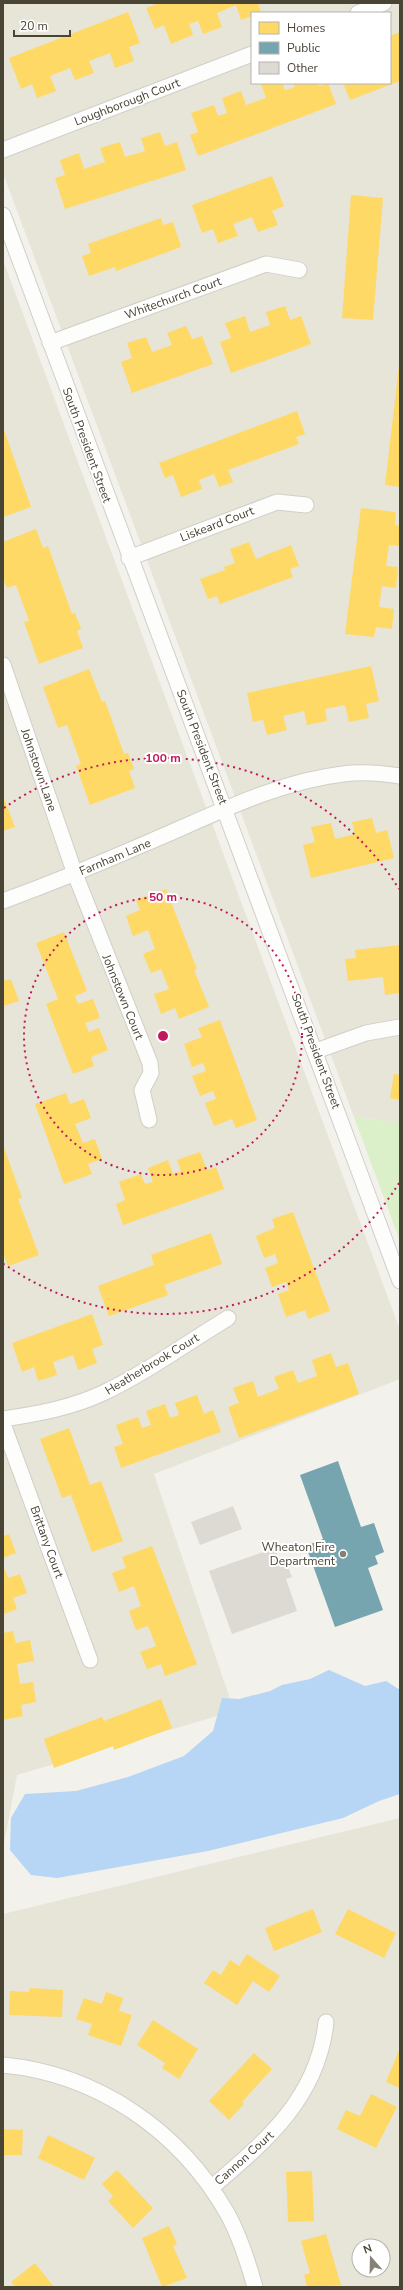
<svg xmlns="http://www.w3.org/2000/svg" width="403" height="2290" font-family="'Nunito Sans',sans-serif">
<rect width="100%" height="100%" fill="#f2f1eb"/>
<path fill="#e7e4d8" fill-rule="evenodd" d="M3 3H400V1123L354 1117 3 173ZM252 13H390V83H252Z
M3 260 400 1330V1379L154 1474 234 1711 17 1775 3 1849Z
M400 1818V2287H3V1914ZM359 2246H383V2270H359Z"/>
<path fill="#dbefc8" d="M354 1117 400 1123V1241Z"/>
<path fill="#b7d5f4" d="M329 1670 365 1686 386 1681 400 1690V1794L379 1801 343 1818 208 1851 57 1878 31 1875 10 1850 11 1818 25 1794 76 1791 128 1777 184 1756 213 1731 222 1698 239 1699 270 1691 282 1685 310 1679Z"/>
<path fill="#ffd966" d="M159 3H258L261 12 252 13V16L241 20 236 5 217 13 222 27 203 34 198 21 189 24 193 35 171 44 164 25 155 29 146 8Z
M128 12 140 43 129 47 134 61 115 68 110 53 89 61 94 73 75 80 70 68 50 76 56 91 37 98 32 84 21 89 9 58Z
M400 32V81L350 100 343 83H390V36Z
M262 83H282L285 90 295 87 293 83H318L319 86 328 83 336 104 198 156 190 135 198 132 191 113 214 105 218 116 227 113 222 98 241 91 246 105 266 98 261 84Z
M160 132 165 146 177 142 186 170 65 209 55 178 65 175 60 160 79 153 84 169 105 162 100 148 120 142 125 157 145 151 141 138Z
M272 176 284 206 272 211 278 225 258 232 252 217 233 224 238 236 218 243 213 229 202 233 192 205Z
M351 195 383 198 373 320 342 318Z
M161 218 163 225 173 222 181 247 116 271 115 267 89 276 82 256 91 253 88 244Z
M285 306 290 320 301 316 311 344 231 373 220 342 231 338 225 323 245 316 250 332 270 325 266 312Z
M186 326 192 339 202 336 213 364 132 393 121 362 132 358 127 343 146 337 152 352 172 345 167 333Z
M399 366H400V487L385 485Z
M297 411 305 434 296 437 299 444 228 470 233 482 219 487 214 474 199 480 202 489 181 497 173 475 165 478 159 463Z
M3 427 31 507 3 517Z
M361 508 396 512 395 525 400 526V546L389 545 386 566 398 567 396 588 382 586 379 607 394 609 392 629 376 627 374 637 345 634Z
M36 529 43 548 48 546 72 614 75 613 81 629 77 631 83 648 39 664 24 622 29 621 16 585 7 588 3 578V542Z
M249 542 256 559 291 545 299 566 290 569 293 577 220 604 217 596 208 599 200 579 225 570 224 567 235 563 230 549Z
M371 666 379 701 366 704 369 718 349 722 345 705 325 709 327 721 307 725 304 711 283 716 287 730 267 735 263 720 253 722 247 693Z
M89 669 102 702 105 701 124 754 128 753 134 769 129 771 135 788 90 805 76 766 81 764 67 725 58 728 43 687Z
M3 796 15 827 3 831Z
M372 818 376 833 387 830 394 858 311 878 303 845 315 842 311 827 331 823 335 839 355 834 352 822Z
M166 889 197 969 194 970 209 1007 179 1019 175 1008 161 1014 154 994 169 989 161 969 151 973 143 954 155 949 148 930 133 936 126 916 140 910 136 900Z
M64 932 87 991 75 996 78 1004 93 999 100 1018 85 1023 89 1032 99 1028 108 1050 91 1057 94 1066 73 1074 46 1004 58 999 36 943Z
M400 945V993L385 995 383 977 348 981 345 959 356 958 355 950Z
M11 979 19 1001 3 1006V981Z
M220 1020 257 1120 236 1128 232 1119 214 1126 205 1103 216 1099 213 1091 200 1096 192 1076 206 1071 203 1063 192 1067 184 1044 202 1037 198 1028Z
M394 1074 400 1075V1100L390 1098Z
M66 1093 70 1104 84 1099 91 1118 75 1124 83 1143 95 1139 102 1159 88 1164 92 1174 64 1184 35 1104Z
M3 1145 22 1198 18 1199 39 1255 8 1266 3 1253Z
M200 1152 207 1170 216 1167 224 1189 123 1225 116 1204 125 1200 119 1182 141 1174 145 1184 153 1182 148 1168 168 1160 173 1174 181 1171 177 1160Z
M293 1212 330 1311 308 1319 305 1310 286 1317 278 1294 289 1290 286 1282 272 1287 265 1268 278 1263 275 1254 264 1258 256 1236 275 1228 272 1219Z
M211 1233 222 1264 164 1285 168 1295 109 1316 98 1286 154 1265 151 1255Z
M92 1314 103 1345 92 1349 97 1363 78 1370 73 1355 53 1362 57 1375 38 1381 34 1367 22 1372 12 1343Z
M331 1353 336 1367 348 1363 359 1394 239 1438 228 1407 239 1403 233 1388 253 1381 258 1397 279 1389 274 1377 293 1370 298 1383 317 1376 312 1360Z
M197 1395 204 1414 213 1410 221 1432 121 1468 114 1447 123 1444 116 1425 138 1417 142 1428 151 1425 146 1411 165 1404 170 1418 179 1415 175 1403Z
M69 1428 90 1485 101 1481 123 1541 92 1552 71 1495 62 1498 40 1439Z
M9 1534 16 1553 3 1558V1536Z
M152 1546 197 1664 165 1676 161 1664 147 1669 140 1652 156 1646 148 1626 136 1630 129 1611 141 1606 134 1586 119 1592 112 1573 126 1568 122 1557Z
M3 1565 8 1578 20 1574 27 1593 13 1598 17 1609 3 1614Z
M13 1631 16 1643 30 1640 34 1661 17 1664 20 1684 33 1682 36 1702 21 1705 23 1716 3 1720V1633Z
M161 1699 172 1728 114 1750 113 1746 54 1768 44 1739 102 1717 104 1721Z
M313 1909 322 1932 274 1951 265 1928Z
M348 1909 396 1933 384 1958 335 1934Z
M247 1954 280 1976 269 1992 253 1981 237 2005 204 1983 213 1970 221 1975 230 1960 239 1966Z
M30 1988 63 1990 62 2017 9 2015 10 1991 29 1992Z
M106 1992 123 1998 119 2011 132 2015 121 2046 88 2035 92 2024 76 2019 84 1998 102 2004Z
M153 2020 198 2049 179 2079 162 2068 165 2063 137 2045Z
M400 2048V2088L386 2082Z
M254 2053 272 2069 242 2102 244 2104 229 2120 209 2101Z
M371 2094 397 2107 376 2148 337 2129 346 2110 360 2116Z
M3 2129 23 2130 22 2155H3Z
M48 2135 95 2158 84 2180 38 2158Z
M117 2170 153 2208 133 2228 108 2201 113 2196 102 2184Z
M312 2171 314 2221 288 2222 286 2172Z
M169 2226 177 2244 173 2246 187 2278 162 2287 142 2238Z
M326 2234 341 2285 307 2287 304 2275 310 2273 301 2241Z
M35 2263 54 2287H15L11 2282Z"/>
<path fill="#76a5af" d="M338 1461 361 1527 374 1523 384 1552 375 1556 378 1564 368 1568 383 1610 335 1627 306 1546 323 1539 300 1475Z"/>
<path fill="#dcdad3" d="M233 1506 242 1529 200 1545 191 1522Z
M275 1548 280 1564 286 1562 292 1577 286 1579 297 1611 232 1634 209 1571Z"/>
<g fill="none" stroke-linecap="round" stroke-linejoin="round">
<defs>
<path id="street" d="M358 13 384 3
M3 150 252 54
M3 215C134 571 270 925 400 1281
M50 343 266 264 299 270
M129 558 277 502 306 505
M3 665 75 874 150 1063 151 1073 142 1090 149 1120
M3 901C52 883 101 863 149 842 211 816 275 782 343 774 362 771 381 773 400 776
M316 1051 366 1033 400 1027
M3 1419C37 1414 71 1408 103 1393 147 1372 187 1343 228 1318
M3 1424 90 1660
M3 2065C98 2074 180 2131 227 2213 240 2236 248 2262 255 2287
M211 2188C266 2141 318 2098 326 2022"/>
</defs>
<use href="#street" stroke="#d0cfc8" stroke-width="17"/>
<use href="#street" stroke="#fdfdfc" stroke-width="15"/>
</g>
<g fill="none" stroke="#c2185b" stroke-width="2" stroke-dasharray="2 4">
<circle cx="163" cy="1036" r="139"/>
<path d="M399 1183A278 278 0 0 1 4 1264M4 808A278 278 0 0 1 399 889"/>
</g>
<circle fill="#858175" stroke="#fff" stroke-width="1.5" cx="343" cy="1554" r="4"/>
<g text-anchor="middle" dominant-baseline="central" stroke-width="4" stroke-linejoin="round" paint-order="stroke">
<g font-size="12" fill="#4a4435" stroke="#fff">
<text transform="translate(127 102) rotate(-21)">Loughborough Court</text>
<text transform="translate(173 298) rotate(-20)">Whitechurch Court</text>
<text transform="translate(87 445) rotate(70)">South President Street</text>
<text transform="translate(217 524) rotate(-21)">Liskeard Court</text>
<text transform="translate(202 747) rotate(69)">South President Street</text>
<text transform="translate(39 770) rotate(71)">Johnstown Lane</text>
<text transform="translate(115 857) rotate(-23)">Farnham Lane</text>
<text transform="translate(123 997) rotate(68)">Johnstown Court</text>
<text transform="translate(316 1051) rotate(70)">South President Street</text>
<text transform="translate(152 1364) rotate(-31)">Heatherbrook Court</text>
<text transform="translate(47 1542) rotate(70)">Brittany Court</text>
<text transform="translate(244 2158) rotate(-42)">Cannon Court</text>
</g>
<g font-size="12" fill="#4a4435" stroke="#fff" text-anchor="end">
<text x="335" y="1547">Wheaton Fire<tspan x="335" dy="14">Department</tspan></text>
</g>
</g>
<circle cx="163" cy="1036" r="6" fill="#c2185b" stroke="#fff" stroke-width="2"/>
<g font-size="12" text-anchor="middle" font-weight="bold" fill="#c2185b" stroke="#fff" stroke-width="4" stroke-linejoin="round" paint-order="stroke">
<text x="163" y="762">100 m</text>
<text x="163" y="901">50 m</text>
</g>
<rect width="403" height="2290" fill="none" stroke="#4a4435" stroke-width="8"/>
<rect x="251" y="12" width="140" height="72" fill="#ffffff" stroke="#b7b4ae"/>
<rect x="259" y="22" width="20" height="12" fill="#ffd966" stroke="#b7b4ae"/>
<text x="287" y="32" font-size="12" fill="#4a4435">Homes</text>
<rect x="259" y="42" width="20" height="12" fill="#76a5af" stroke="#b7b4ae"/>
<text x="287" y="52" font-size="12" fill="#4a4435">Public</text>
<rect x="259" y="62" width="20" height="12" fill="#dcdad3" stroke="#b7b4ae"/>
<text x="287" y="72" font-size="12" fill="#4a4435">Other</text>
<g transform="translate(371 2258) rotate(340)"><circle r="19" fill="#ffffff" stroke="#b7b4ae"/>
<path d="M0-3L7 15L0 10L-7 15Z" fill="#858175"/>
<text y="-6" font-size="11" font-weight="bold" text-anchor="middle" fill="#4a4435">N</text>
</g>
<path d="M14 30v6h56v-6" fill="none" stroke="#4a4435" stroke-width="2"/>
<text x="20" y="30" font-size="12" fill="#4a4435" stroke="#ffffff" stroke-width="3" paint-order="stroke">20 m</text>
</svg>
